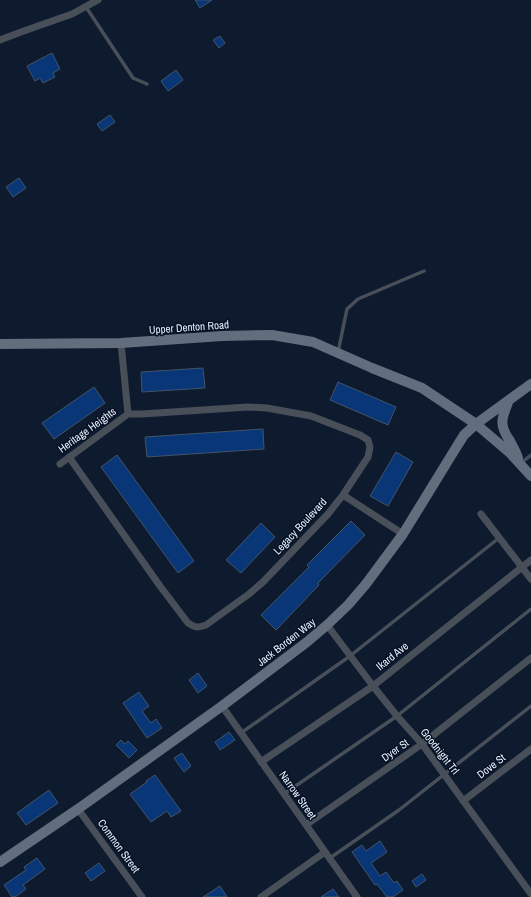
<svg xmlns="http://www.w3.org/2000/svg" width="531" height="897" font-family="'Archivo Narrow',sans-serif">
<rect width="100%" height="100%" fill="#0e1b2f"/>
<path fill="#083676" stroke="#43536a" d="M195 0H212L200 8Z
M220 36 225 43 219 48 213 40Z
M52 53 60 69 53 73 55 77 43 83 40 78 35 81 27 66Z
M176 70 183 80 168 91 161 81Z
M110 115 115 122 102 131 97 124Z
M19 178 26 188 13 197 6 187Z
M203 368 205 388 142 392 141 372Z
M338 382 396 407 388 425 330 400Z
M94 387 105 403 54 439 42 423Z
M263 429 264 449 147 457 145 437Z
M396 452 413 462 388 506 370 496Z
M117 455 194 561 178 573 101 467Z
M351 521 365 535 318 583 319 585 276 630 261 615 309 567 307 565Z
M261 523 275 537 241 573 226 560Z
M198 673 207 686 198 693 189 680Z
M139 692 149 706 142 711 151 723 156 719 162 728 147 738 123 703Z
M229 732 235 740 220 750 215 742Z
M121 740 125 744 128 741 137 750 129 758 116 745Z
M182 753 191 766 184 772 174 758Z
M155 775 181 811 171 817 167 811 151 822 130 794 147 782 146 781Z
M49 790 58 803 26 825 17 813Z
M380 841 387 852 371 863 380 876 386 872 394 883 397 881 403 890 393 897H387L377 884 375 885 352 852 362 845 366 851Z
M37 858 45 869 23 885 26 889 15 897H12L4 885 26 870 24 867Z
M99 863 105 871 91 881 85 873Z
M422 874 426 880 416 887 412 881Z
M220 886 227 897H203Z
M333 889 339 897H321Z"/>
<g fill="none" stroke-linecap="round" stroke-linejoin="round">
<path stroke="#484f59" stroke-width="3.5" d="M86 7 133 78 147 84
M338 352 347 309 358 299 424 271
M521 463 531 455
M241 733 350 656 499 538
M284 794 397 716 531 609
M330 858 399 810 531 706"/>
<path stroke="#484f59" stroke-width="7" d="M0 40 21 32 72 14 98 0
M69 457 160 586 188 623C196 628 197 628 206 625L249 594 263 582 328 514 343 495 368 457 370 447 368 440 360 435 324 421 311 416 267 408 248 407 142 414H128
M60 464 128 414 121 343
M343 495 403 534
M481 514 531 579
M327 625 373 686 397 716 422 744 531 894
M222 706 357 897
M261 762 373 686 531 560
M463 801 531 749
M78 809 142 897
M306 825 422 744 531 658
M261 897 325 852"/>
<path stroke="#626d7d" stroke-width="10" d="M0 344 121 343 222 336 272 335 313 342 372 368 422 388 476 424 510 453 531 476
M509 400C502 418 498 424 510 441 513 447 516 452 518 458
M0 862 78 809 222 706 307 642 327 625 348 605 366 584 403 534 454 451 464 435 476 424 531 384"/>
</g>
<g text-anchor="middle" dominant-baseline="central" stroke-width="3" stroke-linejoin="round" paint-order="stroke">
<g font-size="11" fill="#e6effd" stroke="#061124">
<text transform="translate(189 327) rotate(-4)">Upper Denton Road</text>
<text transform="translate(87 430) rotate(-36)">Heritage Heights</text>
<text transform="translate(300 526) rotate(-47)">Legacy Boulevard</text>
<text transform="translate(286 642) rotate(-38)">Jack Borden Way</text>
<text transform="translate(392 656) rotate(-39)">Ikard Ave</text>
<text transform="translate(395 750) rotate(-35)">Dyer St</text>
<text transform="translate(440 751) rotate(52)">Goodnight Trl</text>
<text transform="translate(491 766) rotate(-38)">Dove St</text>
<text transform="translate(298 795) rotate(55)">Narrow Street</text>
<text transform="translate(119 846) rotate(54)">Common Street</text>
</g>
</g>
</svg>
